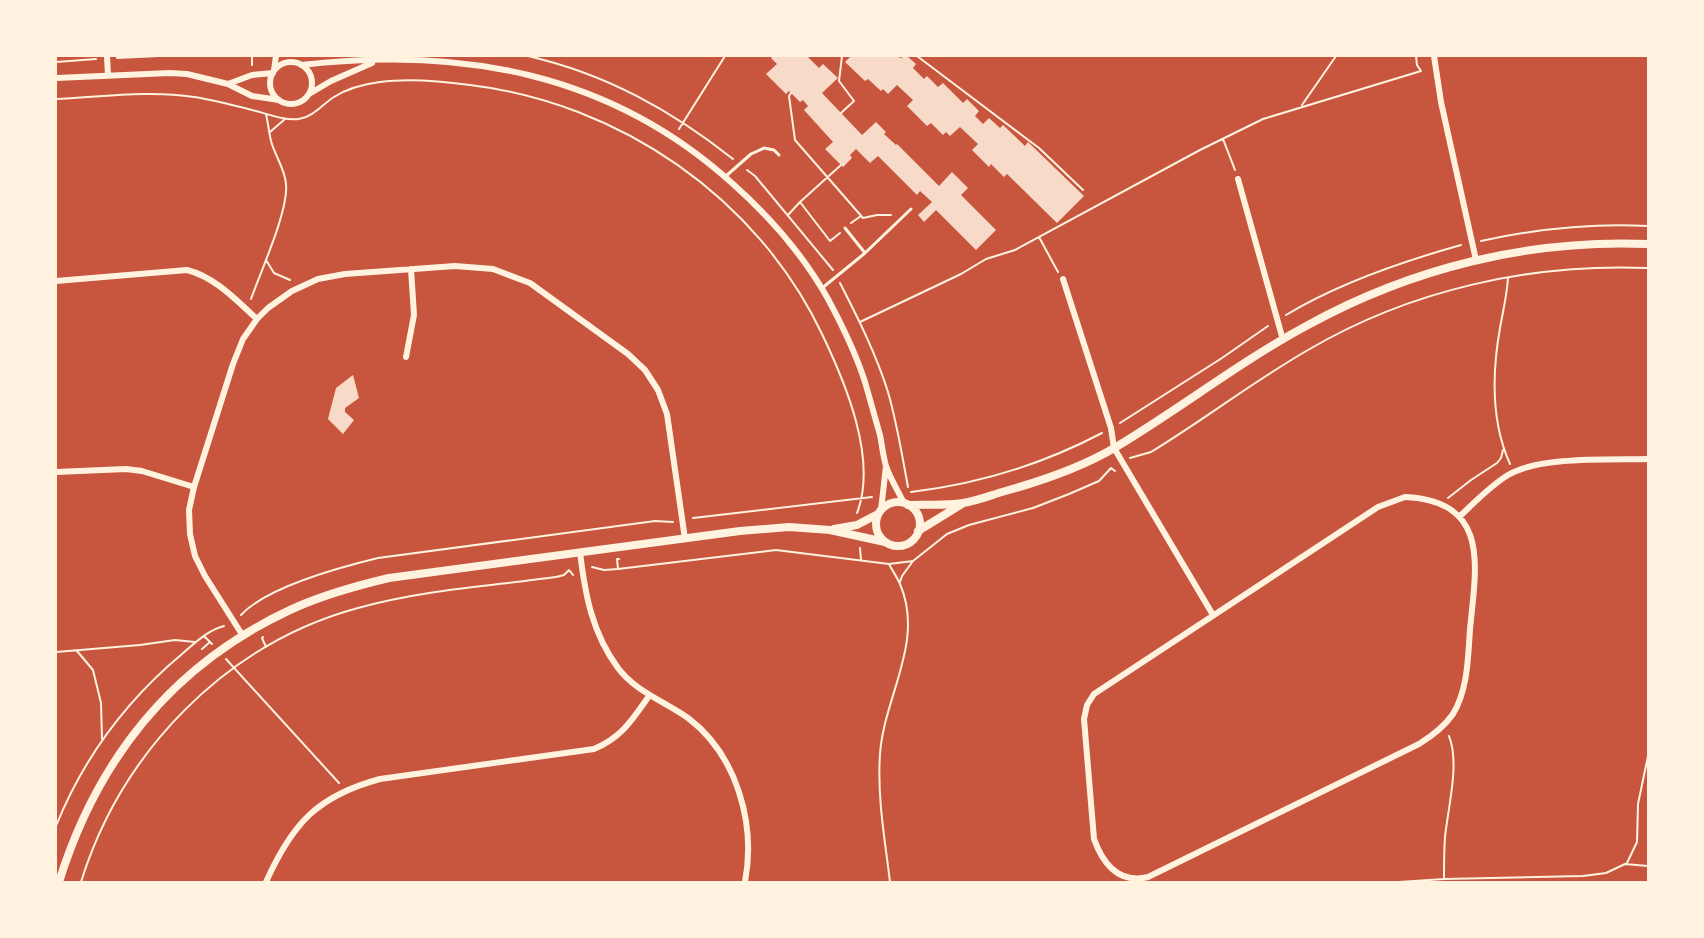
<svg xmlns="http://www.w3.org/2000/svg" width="1704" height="938" font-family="Commissioner,sans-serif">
<rect width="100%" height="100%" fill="#c8553d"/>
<path fill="#f7dbc8" d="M773 56H807L819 68 823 64 838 78 822 93 862 135 876 122 886 132 884 134 896 145 897 144 939 186 952 172 968 188 961 195 996 230 976 250 936 210 924 222 918 215 932 202 920 191 917 195 878 156 870 163 856 149 850 155 852 158 843 167 825 149 833 142 804 110 808 106 803 100 800 102 789 91 786 94 766 74 777 64 771 58Z
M851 56H898L900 58 907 56 916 64 913 68 924 79 927 76 938 87 943 83 963 103 967 99 979 111 975 116 983 124 989 118 1000 128 1003 125 1025 146 1028 142 1084 196 1057 223 1007 174 1004 177 991 164 989 167 972 150 978 144 960 127 950 136 946 132 943 135 931 123 927 126 907 106 913 100 897 85 888 94 883 89 881 91 868 79 865 81 845 62Z
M353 375 359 398 345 408V412L354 420 343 434 328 419 336 388Z"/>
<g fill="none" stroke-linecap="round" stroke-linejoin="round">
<path stroke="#fff3e0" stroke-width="2" d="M252 56V65
M528 56C606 74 671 110 733 159
M917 56 1039 148 1083 190
M117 58 159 56
M56 62 96 59
M791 93 789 96 795 140 863 218 877 215H891
M56 99C101 97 149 90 194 97 214 100 233 105 252 110 266 113 283 121 299 119 313 117 323 104 334 97 348 88 364 84 380 82 409 78 441 81 470 85 619 103 757 197 822 334 845 382 878 459 857 513
M1302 105 1336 56
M841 113 854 101 839 81 842 56
M679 129 725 56
M270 132 285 119
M1223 139 1235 170
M747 170 755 176 833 270
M788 215 800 202
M851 223 861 216
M840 233 830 241 800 202 841 165
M1039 237 1058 272
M1481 241C1536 229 1593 223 1648 226
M266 260 274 273 290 280
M1508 278C1507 295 1503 311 1500 328 1492 373 1491 422 1510 464
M840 283C858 318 876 354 888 392 897 423 902 455 908 487
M251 299C260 273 289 210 286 184 285 169 275 156 271 141 269 132 268 123 266 114
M1286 315C1337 284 1404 261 1461 245
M860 322 961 274 986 259 1015 250 1200 150 1263 119 1421 71 1417 65 1416 56
M1120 423 1222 358 1268 326
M1130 458 1151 452C1205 419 1254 381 1308 350 1410 290 1531 263 1648 268
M911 492C979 484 1041 465 1102 433
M1448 498 1471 480 1497 463 1501 458 1503 450
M693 518 872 497
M860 548 861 560
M889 564 913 561
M592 567 604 570 618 569 776 550 889 564C892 570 897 577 900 584 925 642 884 696 880 754 877 797 885 840 890 882
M618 569 617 559H619
M900 582 902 576 913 561 947 534 969 525 1033 508 1069 494 1099 481 1111 468 1115 471
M241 615C267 587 341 567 378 558L655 521 673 522
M204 636 212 644
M263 637 262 638 266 647
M202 649 210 642
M77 651 93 670 101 703 102 739
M56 652 140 645 175 640 195 642
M226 659 339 783
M56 826C83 759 127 700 182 654 195 643 208 630 224 626
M1627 863 1637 842 1638 804 1648 756
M1444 879C1444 865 1444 851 1445 837 1448 807 1460 764 1449 736
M81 882C121 753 225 644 358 608 421 590 490 586 556 577L564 575 569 570 573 575
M1399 882 1444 879 1583 876 1606 873 1625 864 1648 866"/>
<path stroke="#fff3e0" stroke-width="3" d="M726 176 751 154 764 148 774 150 779 155
M865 253 911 209
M821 289 865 253 845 228"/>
<path stroke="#fff3e0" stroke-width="6" d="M107 56 108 75
M1434 56 1441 102 1476 260
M270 83a21 21 0 1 1 42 0a21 21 0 1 1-42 0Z
M301 65C461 46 611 73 733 184 770 217 804 256 828 299 842 325 856 354 865 382 870 400 875 417 880 435 882 445 883 456 886 466 890 478 898 491 904 503
M274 70 276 56
M56 78 170 73 187 74 228 84 252 96 279 100
M228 84 252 75 273 73
M309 94 331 81 372 63
M1238 179 1283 340
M1063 279 1111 428 1114 448 1213 615
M56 281 187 270C215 277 236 300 257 319
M406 357 414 315 411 269
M56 472 126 469 142 471 194 487
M1405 497C1491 501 1476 567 1470 629 1468 657 1468 689 1453 714 1444 727 1432 736 1419 744L1148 877C1119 884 1103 864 1094 839L1084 719 1087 705 1094 694 1378 507Z
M881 510 886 466
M1459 517C1475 502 1490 486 1508 475 1540 456 1610 460 1648 459
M580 552C585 594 592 633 618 668 636 692 664 701 688 718 737 755 756 824 745 882
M243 636 205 576 195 556 190 534 189 510 194 487 233 364 243 339 257 319 268 308 292 291 318 279 345 274 455 266 493 269 530 283 628 354 645 370 658 390 667 414 685 539
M266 882C292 824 317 796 380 779L594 749C622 737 632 720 649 696"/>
<path stroke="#fff3e0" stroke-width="8" d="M876 524a22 22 0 1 1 44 0a22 22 0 1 1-44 0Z
M908 505C926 504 945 506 963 503 976 501 989 496 1002 492 1042 481 1081 468 1116 447 1181 408 1241 361 1308 325 1412 268 1529 239 1648 244
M834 529 857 525 878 514
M918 531 962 504
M59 882C97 760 172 665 290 610 322 595 355 586 389 578L740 531 789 527 830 530 885 542"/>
</g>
<rect width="1704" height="938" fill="none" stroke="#fff3e0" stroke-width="114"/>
</svg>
